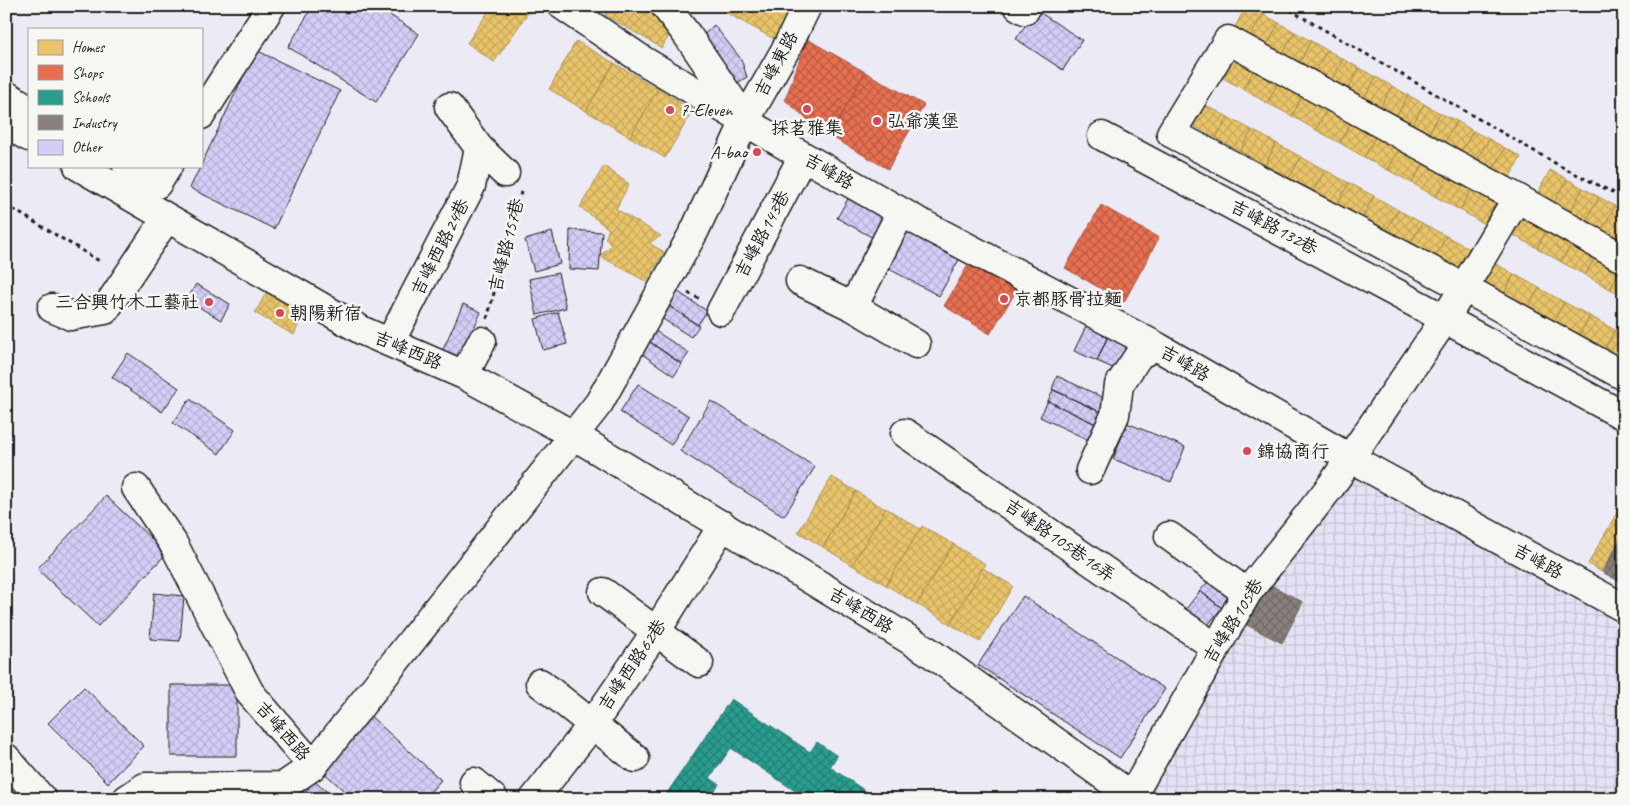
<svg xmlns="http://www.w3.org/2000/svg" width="1630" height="805" font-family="Caveat,'LXGW WenKai TC',sans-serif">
<defs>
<pattern id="industrial-grid" width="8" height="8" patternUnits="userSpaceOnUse" patternTransform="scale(1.25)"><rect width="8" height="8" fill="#e5e2f5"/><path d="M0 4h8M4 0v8" fill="none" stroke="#c4c1d1"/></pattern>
<pattern id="homes-cross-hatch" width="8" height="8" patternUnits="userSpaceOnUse" patternTransform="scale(1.25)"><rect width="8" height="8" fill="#e9c46a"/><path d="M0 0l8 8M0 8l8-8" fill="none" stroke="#c7a85b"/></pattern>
<pattern id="shops-cross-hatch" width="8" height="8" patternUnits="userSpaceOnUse" patternTransform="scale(1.25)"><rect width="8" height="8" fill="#e76f51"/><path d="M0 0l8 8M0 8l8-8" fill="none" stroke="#ba5a42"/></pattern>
<pattern id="schools-cross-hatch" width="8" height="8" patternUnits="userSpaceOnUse" patternTransform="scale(1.25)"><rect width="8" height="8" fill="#2a9d8f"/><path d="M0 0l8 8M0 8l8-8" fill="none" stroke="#237f74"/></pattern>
<pattern id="industry-cross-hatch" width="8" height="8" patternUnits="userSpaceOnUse" patternTransform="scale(1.25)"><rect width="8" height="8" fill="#8a817c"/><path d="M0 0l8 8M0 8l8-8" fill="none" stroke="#706965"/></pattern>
<pattern id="building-cross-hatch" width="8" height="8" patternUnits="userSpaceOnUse" patternTransform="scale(1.25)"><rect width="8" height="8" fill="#d4cef7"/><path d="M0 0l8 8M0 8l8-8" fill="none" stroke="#b5b0d3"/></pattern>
</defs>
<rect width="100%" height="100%" fill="#eceaf4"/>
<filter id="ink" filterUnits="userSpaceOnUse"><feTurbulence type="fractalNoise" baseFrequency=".02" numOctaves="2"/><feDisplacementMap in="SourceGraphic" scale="10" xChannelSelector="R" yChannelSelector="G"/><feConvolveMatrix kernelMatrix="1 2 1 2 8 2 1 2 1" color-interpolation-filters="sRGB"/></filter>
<g filter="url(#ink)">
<path fill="url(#industrial-grid)" d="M1351 469 1624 621V799H1164L1142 789 1215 647Z"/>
<path fill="url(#homes-cross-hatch)" stroke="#ac9253" d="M492 6H533L494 62 467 43Z
M609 6H647L676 23 662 48 605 15Z
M714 6H792L774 39Z
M1246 6 1263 14 1247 43 1231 35Z
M1263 14 1279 23 1263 52 1247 43Z
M1279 23 1295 32 1279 61 1263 52Z
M1295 32 1311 41 1295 70 1279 61Z
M576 41 614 63 586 111 549 89Z
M1311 41 1327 50 1311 79 1295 70Z
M1327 50 1343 59 1327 88 1311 79Z
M1233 51 1257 65 1243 89 1219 76Z
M1343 59 1359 68 1344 97 1327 88Z
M614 63 658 89 630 137 586 111Z
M1257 65 1281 78 1267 103 1243 89Z
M1359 68 1376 77 1360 106 1344 97Z
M1376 77 1392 86 1376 115 1360 106Z
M1281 78 1305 91 1292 116 1267 103Z
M1392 86 1408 95 1392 124 1376 115Z
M658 89 693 110 665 158 630 137Z
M1305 91 1329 105 1316 130 1292 116Z
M1408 95 1424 104 1408 133 1392 124Z
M1204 104 1228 117 1216 138 1192 125Z
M1424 104 1440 113 1424 142 1408 133Z
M1329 105 1353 118 1340 143 1316 130Z
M1440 113 1457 121 1440 150 1424 142Z
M1228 117 1252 130 1240 151 1216 138Z
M1353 118 1378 132 1364 157 1340 143Z
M1457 121 1473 131 1457 159 1440 150Z
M1252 130 1276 143 1265 165 1240 151Z
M1473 131 1489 139 1473 168 1457 159Z
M1378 132 1402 145 1388 170 1364 157Z
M1489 139 1505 148 1489 177 1473 168Z
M1276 143 1301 157 1289 178 1265 165Z
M1402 145 1426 159 1412 183 1388 170Z
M1505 148 1521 157 1505 186 1489 177Z
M1301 157 1325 170 1313 191 1289 178Z
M1426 159 1450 172 1436 197 1412 183Z
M604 166 629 184 616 209 661 236 649 243 664 252 647 282 600 256 611 245 605 239 609 229 580 207Z
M1325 170 1349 183 1337 204 1313 191Z
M1550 170 1567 179 1550 210 1533 201Z
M1450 172 1474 185 1460 210 1436 197Z
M1567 179 1583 188 1566 219 1550 210Z
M1349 183 1374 196 1362 218 1337 204Z
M1474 185 1498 199 1484 224 1460 210Z
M1583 188 1599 197 1582 228 1566 219Z
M1374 196 1398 210 1386 231 1362 218Z
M1599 197 1615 206 1598 237 1582 228Z
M1615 206 1624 210V228L1614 245 1598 237Z
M1398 210 1422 223 1410 244 1386 231Z
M1526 210 1550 224 1537 248 1513 235Z
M1422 223 1446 236 1435 258 1410 244Z
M1550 224 1575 237 1561 262 1537 248Z
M1446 236 1470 249 1459 271 1435 258Z
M1575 237 1599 250 1585 275 1561 262Z
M1599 250 1623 264 1610 289 1585 275Z
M1489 260 1514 274 1503 296 1477 282Z
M1623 264H1624V297L1610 289Z
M1514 274 1539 288 1527 310 1503 296Z
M1539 288 1564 302 1553 323 1527 310Z
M267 291 304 312 294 335 255 313Z
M1564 302 1590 316 1578 337 1553 323Z
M1590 316 1615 330 1603 352 1578 337Z
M1615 330 1624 335V363L1603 352Z
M832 477 856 491 823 547 798 532Z
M856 491 885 509 852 565 823 547Z
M1624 500V533L1602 572 1588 564Z
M886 508 920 529 886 585 852 565Z
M922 526 953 544 917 604 886 585Z
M953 544 985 564 950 624 917 604Z
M983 568 1013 586 980 642 950 624Z"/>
<path fill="url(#shops-cross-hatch)" stroke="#aa5641" d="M807 39 865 72 830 136 822 132 785 100Z
M865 72 924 105 888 169 830 136Z
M1101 205 1159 238 1124 302 1065 268Z
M971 260 1018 288 990 334 944 306Z"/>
<path fill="url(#schools-cross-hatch)" stroke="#26766c" d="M731 699 810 752 817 742 837 756 830 767 877 799H807L731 748 710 778 719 784 710 799H663Z"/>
<path fill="url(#industry-cross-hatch)" stroke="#69635f" d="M1624 533V584L1602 572Z
M1261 580 1303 602 1282 643 1239 621Z"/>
<path fill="url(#building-cross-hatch)" stroke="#1c1c1c" d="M313 6H376L419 34 376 102 288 47Z
M1036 10 1082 40 1063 70 1016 39Z
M714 25 741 59 747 77 734 85 697 41Z
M256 50 340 91 274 229 190 188Z
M854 188 893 210 877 240 837 218Z
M903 222 962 254 939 296 880 264Z
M570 230 602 232 599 271 569 269Z
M552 232 560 264 534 271 525 240Z
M558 273 566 308 537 315 529 279Z
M196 284 230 304 221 320 187 300Z
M672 288 707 311 698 325 663 302Z
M663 302 699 326 691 337 655 314Z
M463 304 481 312 459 362 441 354Z
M558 312 567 344 543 350 535 319Z
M1087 324 1109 334 1097 361 1074 351Z
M654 330 689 353 681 364 647 340Z
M1109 333 1136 345 1124 373 1097 361Z
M647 340 682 364 674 376 639 352Z
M128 353 179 388 162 412 112 377Z
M1057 376 1113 402 1107 415 1052 389Z
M638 384 689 416 671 445 620 412Z
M1053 390 1107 415 1102 427 1048 401Z
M190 399 235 430 219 454 173 423Z
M711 401 815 467 784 516 680 451Z
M1048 401 1102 427 1095 443 1040 417Z
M1127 423 1185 447 1171 482 1113 459Z
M106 496 167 553 98 626 37 569Z
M1210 579 1232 596 1222 608 1200 591Z
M1200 591 1222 608 1207 626 1186 609Z
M154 593 184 596 180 641 150 639Z
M1023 596 1165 689 1120 758 978 665Z
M171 685H237V756H171Z
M84 687 144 746 108 783 48 723Z
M368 714 441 780 424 799H353L319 768Z
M314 781 336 799H300Z"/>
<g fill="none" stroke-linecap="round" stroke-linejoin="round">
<defs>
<path id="minor" d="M563 6 644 61 803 156 919 222 1156 346 1350 458 1624 608
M665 6 688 36 742 115
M1018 6 1025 10
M6 95 29 109
M449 107 479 148 505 173
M201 115 271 6
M6 124 29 137
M1102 136 1445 319 1624 416
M78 166 363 331 464 375 573 435 928 651 1132 796 1139 799
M127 166 157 184 168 166
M901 212 853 307 916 344
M1624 259 1517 198 1228 40 1171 133 1463 287 1624 376
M800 281 853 307
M52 308 71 316 105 310 166 219
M721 311 803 156
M390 342 471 186 479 148
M464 375 482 341
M905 433 1215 647
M1090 470 1115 415 1119 385 1139 355 1156 346
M136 488 173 543 250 693 313 766
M1169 536 1247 593
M603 592 699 663
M540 683 635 758
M6 758 42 799
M474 782 494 799
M1132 796 1247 593 1331 486 1350 458 1445 319 1517 198
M127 799 145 787 284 786 313 766 599 403 695 230 745 121 787 47 807 6
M534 799 592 725 657 630 723 525"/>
</defs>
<use href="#minor" stroke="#1c1c1c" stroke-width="31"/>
<path stroke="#1c1c1c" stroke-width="3" stroke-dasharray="4 4" stroke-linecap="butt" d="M1283 6 1560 166 1624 198
M6 205 101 262
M688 293 700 299
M487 319 521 192"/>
<use href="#minor" stroke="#f6f6f2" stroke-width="28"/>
</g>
</g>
<g fill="#d1495b" stroke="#f6f6f2" stroke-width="2">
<circle cx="807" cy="109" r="5"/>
<circle cx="670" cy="110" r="5"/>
<circle cx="877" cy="121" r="5"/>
<circle cx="757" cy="152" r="5"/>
<circle cx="1004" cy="299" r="5"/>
<circle cx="209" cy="302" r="5"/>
<circle cx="280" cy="313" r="5"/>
<circle cx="1247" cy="451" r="5"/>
</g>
<g text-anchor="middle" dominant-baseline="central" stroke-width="5" stroke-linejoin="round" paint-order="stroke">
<g font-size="18" fill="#1c1c1c" stroke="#f6f6f2">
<text transform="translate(776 64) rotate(-62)">吉峰東路</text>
<text transform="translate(829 171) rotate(30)">吉峰路</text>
<text transform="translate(1274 227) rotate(28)">吉峰路132巷</text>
<text transform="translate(762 234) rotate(-62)">吉峰路143巷</text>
<text transform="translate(506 245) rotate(-76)">吉峰路157巷</text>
<text transform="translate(440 247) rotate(-63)">吉峰西路24巷</text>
<text transform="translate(408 350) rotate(23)">吉峰西路</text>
<text transform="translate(1185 363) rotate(30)">吉峰路</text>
<text transform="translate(1060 540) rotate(35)">吉峰路105巷16弄</text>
<text transform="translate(1538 561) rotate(29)">吉峰路</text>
<text transform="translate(861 610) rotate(31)">吉峰西路</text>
<text transform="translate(1233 621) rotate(-58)">吉峰路105巷</text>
<text transform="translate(632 665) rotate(-56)">吉峰西路62巷</text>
<text transform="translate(283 731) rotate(49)">吉峰西路</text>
</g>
<g font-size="18" fill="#1c1c1c" stroke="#f6f6f2" text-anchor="start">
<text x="680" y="110">7-Eleven</text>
<text x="887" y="121">弘爺漢堡</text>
<text x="807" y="128" text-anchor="middle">採茗雅集</text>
<text x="747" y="152" text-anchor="end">A-bao</text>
<text x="1014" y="299">京都豚骨拉麵</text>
<text x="199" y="302" text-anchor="end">三合興竹木工藝社</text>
<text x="290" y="313">朝陽新宿</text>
<text x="1257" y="451">錦協商行</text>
</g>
</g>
<rect width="1630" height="805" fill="none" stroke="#f6f6f2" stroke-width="25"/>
<rect x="12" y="12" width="1605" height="780" fill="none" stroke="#1c1c1c" stroke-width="2" filter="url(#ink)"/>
<rect x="28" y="28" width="175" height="140" fill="#f6f6f2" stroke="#9f9f9c"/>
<rect x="38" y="40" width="25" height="15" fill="#e9c46a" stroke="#9f9f9c"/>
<text x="72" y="52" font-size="15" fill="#1c1c1c">Homes</text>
<rect x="38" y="65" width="25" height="15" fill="#e76f51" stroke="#9f9f9c"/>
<text x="72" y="78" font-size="15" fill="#1c1c1c">Shops</text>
<rect x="38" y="90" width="25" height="15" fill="#2a9d8f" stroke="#9f9f9c"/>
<text x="72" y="102" font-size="15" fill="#1c1c1c">Schools</text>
<rect x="38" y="115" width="25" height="15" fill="#8a817c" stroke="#9f9f9c"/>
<text x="72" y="128" font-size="15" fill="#1c1c1c">Industry</text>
<rect x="38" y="140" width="25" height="15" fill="#d4cef7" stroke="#9f9f9c"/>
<text x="72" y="152" font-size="15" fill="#1c1c1c">Other</text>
</svg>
